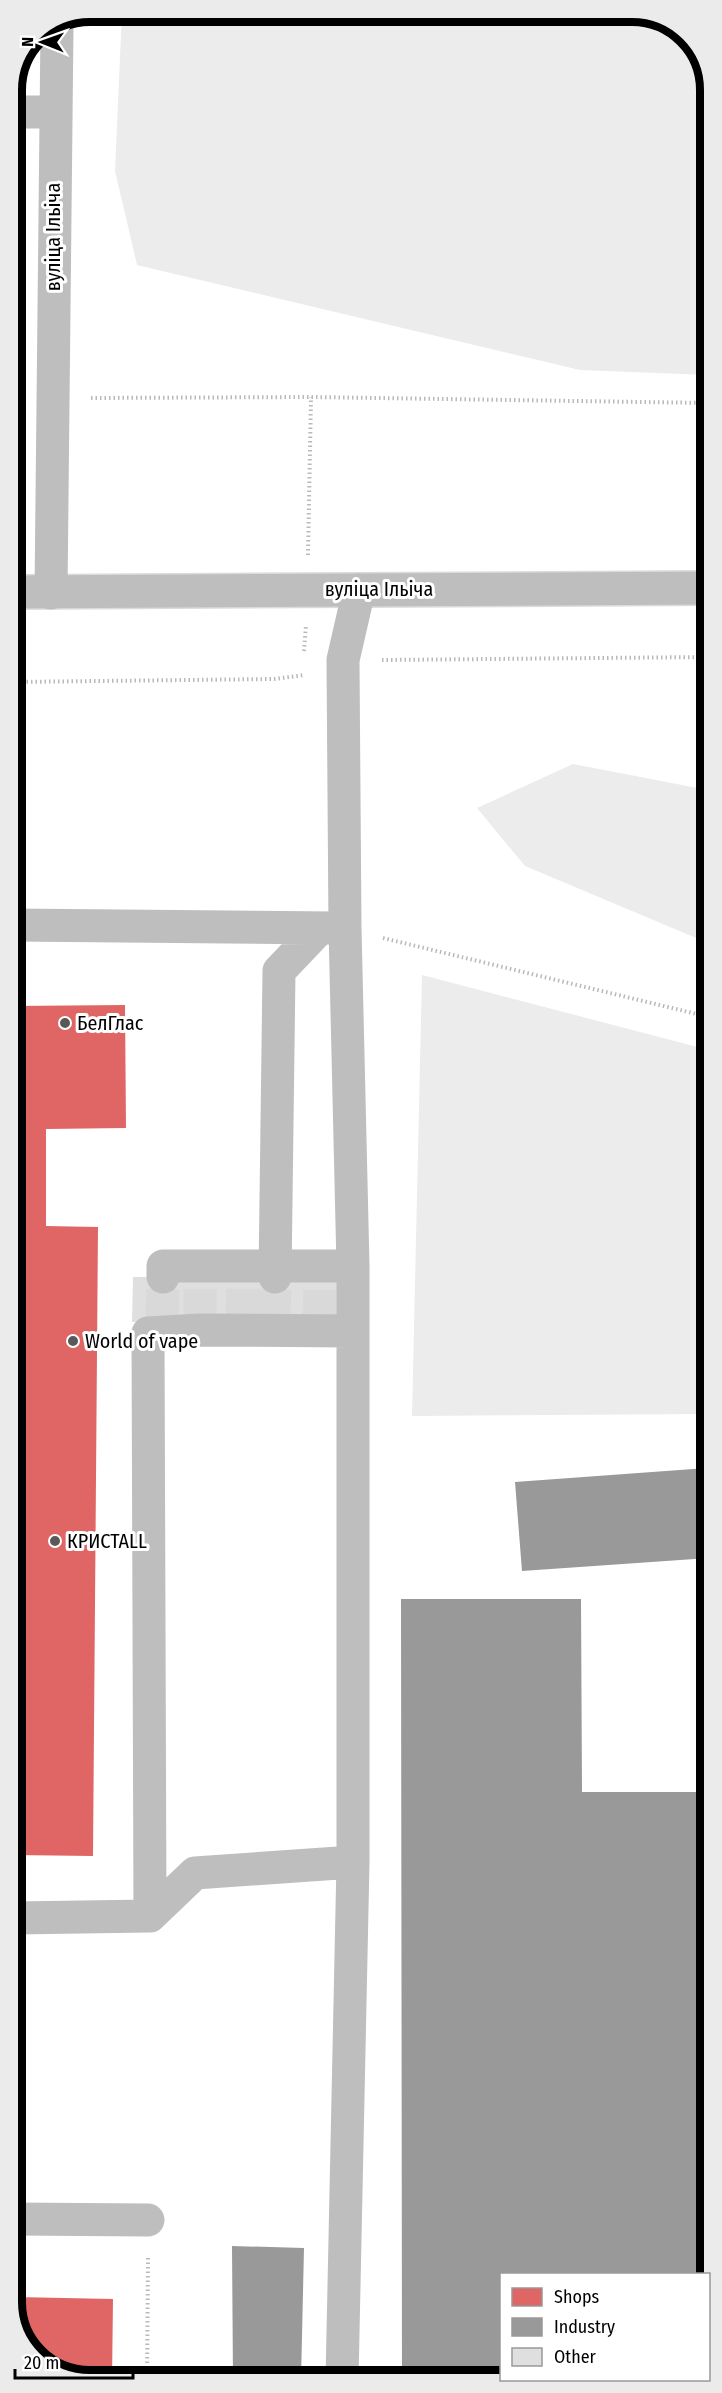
<svg xmlns="http://www.w3.org/2000/svg" width="722" height="2393" font-family="'Fira Sans Condensed',sans-serif">
<rect width="100%" height="100%" fill="#fff"/>
<path fill="#ececec" d="M122 12H637L683 31 707 70 708 375 580 370 137 265 115 171Z
M573 764 708 790V943L525 866 477 808Z
M422 975 709 1050V1414L412 1416Z"/>
<path fill="#e06666" d="M125 1005 126 1128 46 1129V1226L98 1227 93 1856 14 1855 13 1006Z
M15 2297 113 2299 112 2381H85L39 2362 15 2323Z"/>
<path fill="#999" d="M707 1468 709 1558 522 1571 515 1482Z
M401 1599H581L582 1792H709L710 2274H502V2379H402Z
M232 2246 304 2248 301 2380H233Z"/>
<path fill="#dfdfdf" d="M133 1277 338 1278 337 1323 132 1322Z"/>
<g fill="none" stroke-linecap="round" stroke-linejoin="round">
<path stroke="#d9d9d9" stroke-width="33" stroke-dasharray="33 16" stroke-linecap="butt" d="M162 1322 163 1277
M200 1322V1277
M242 1322 243 1277
M274 1322 275 1277
M319 1323 320 1278"/>
<defs>
<path id="major" d="M13 592 708 588"/>
</defs>
<use href="#major" stroke="#dbdbdb" stroke-width="36"/>
<path stroke="#b9b9b9" stroke-width="4" stroke-dasharray="1.5 3" stroke-linecap="butt" d="M91 398 311 397 708 403
M308 555 311 397
M304 651 306 625
M382 660 708 657
M13 682 274 679 305 675
M383 938 709 1017
M147 2381 148 2257"/>
<path stroke="#bebebe" stroke-width="33" d="M12 112H54
M51 593 57 26
M13 925 334 928
M163 1277V1266H353
M275 1277 279 971 320 928
M150 1916 148 1333 200 1330 352 1331
M14 1918 150 1916 195 1873 353 1862
M14 2219 148 2220
M342 2380 353 1862V1266L345 928 343 660 359 590"/>
<use href="#major" stroke="#bebebe" stroke-width="33"/>
</g>
<g fill="#595959" stroke="#fff" stroke-width="2">
<circle cx="65" cy="1023" r="6"/>
<circle cx="73" cy="1341" r="6"/>
<circle cx="55" cy="1541" r="6"/>
</g>
<g text-anchor="middle" dominant-baseline="central" stroke-width="6" stroke-linejoin="round" paint-order="stroke">
<g font-size="20" fill="#000" stroke="#fff">
<text transform="translate(53 237) rotate(-90)">вуліца Ільіча</text>
<text x="379" y="589">вуліца Ільіча</text>
</g>
<g font-size="20" fill="#000" stroke="#fff" text-anchor="start">
<text x="77" y="1023">БелГлас</text>
<text x="85" y="1341">World of vape</text>
<text x="67" y="1541">КРИСТАLL</text>
</g>
</g>
<path d="M0 0H722V2393H0ZM90 22H632A68 68 0 0 1 700 90V2302A68 68 0 0 1 632 2370H90A68 68 0 0 1 22 2302V90A68 68 0 0 1 90 22Z" fill="#ebebeb" fill-rule="evenodd"/>
<path fill="none" stroke="#000" stroke-width="8" d="M90 22H632A68 68 0 0 1 700 90V2302A68 68 0 0 1 632 2370H90A68 68 0 0 1 22 2302V90A68 68 0 0 1 90 22Z"/>
<rect x="500" y="2273" width="210" height="108" fill="#ffffff" stroke="#999999" stroke-width="1.5"/>
<rect x="512" y="2288" width="30" height="18" fill="#e06666" stroke="#999999" stroke-width="1.5"/>
<text x="554" y="2303" font-size="18" fill="#000000">Shops</text>
<rect x="512" y="2318" width="30" height="18" fill="#999999" stroke="#999999" stroke-width="1.5"/>
<text x="554" y="2333" font-size="18" fill="#000000">Industry</text>
<rect x="512" y="2348" width="30" height="18" fill="#dfdfdf" stroke="#999999" stroke-width="1.5"/>
<text x="554" y="2363" font-size="18" fill="#000000">Other</text>
<g transform="translate(42 42) rotate(271)" stroke="#ffffff" stroke-width="4.5" paint-order="stroke">
<path d="M0-4.5L10 22L0 15L-10 22Z" fill="#000000"/>
<text y="-9" font-size="16" font-weight="bold" text-anchor="middle" fill="#000000">N</text>
</g>
<path d="M15 2369v9h118v-9" fill="none" stroke="#000000" stroke-width="3"/>
<text x="24" y="2369" font-size="18" fill="#000000" stroke="#ffffff" stroke-width="4.5" paint-order="stroke">20 m</text>
</svg>
